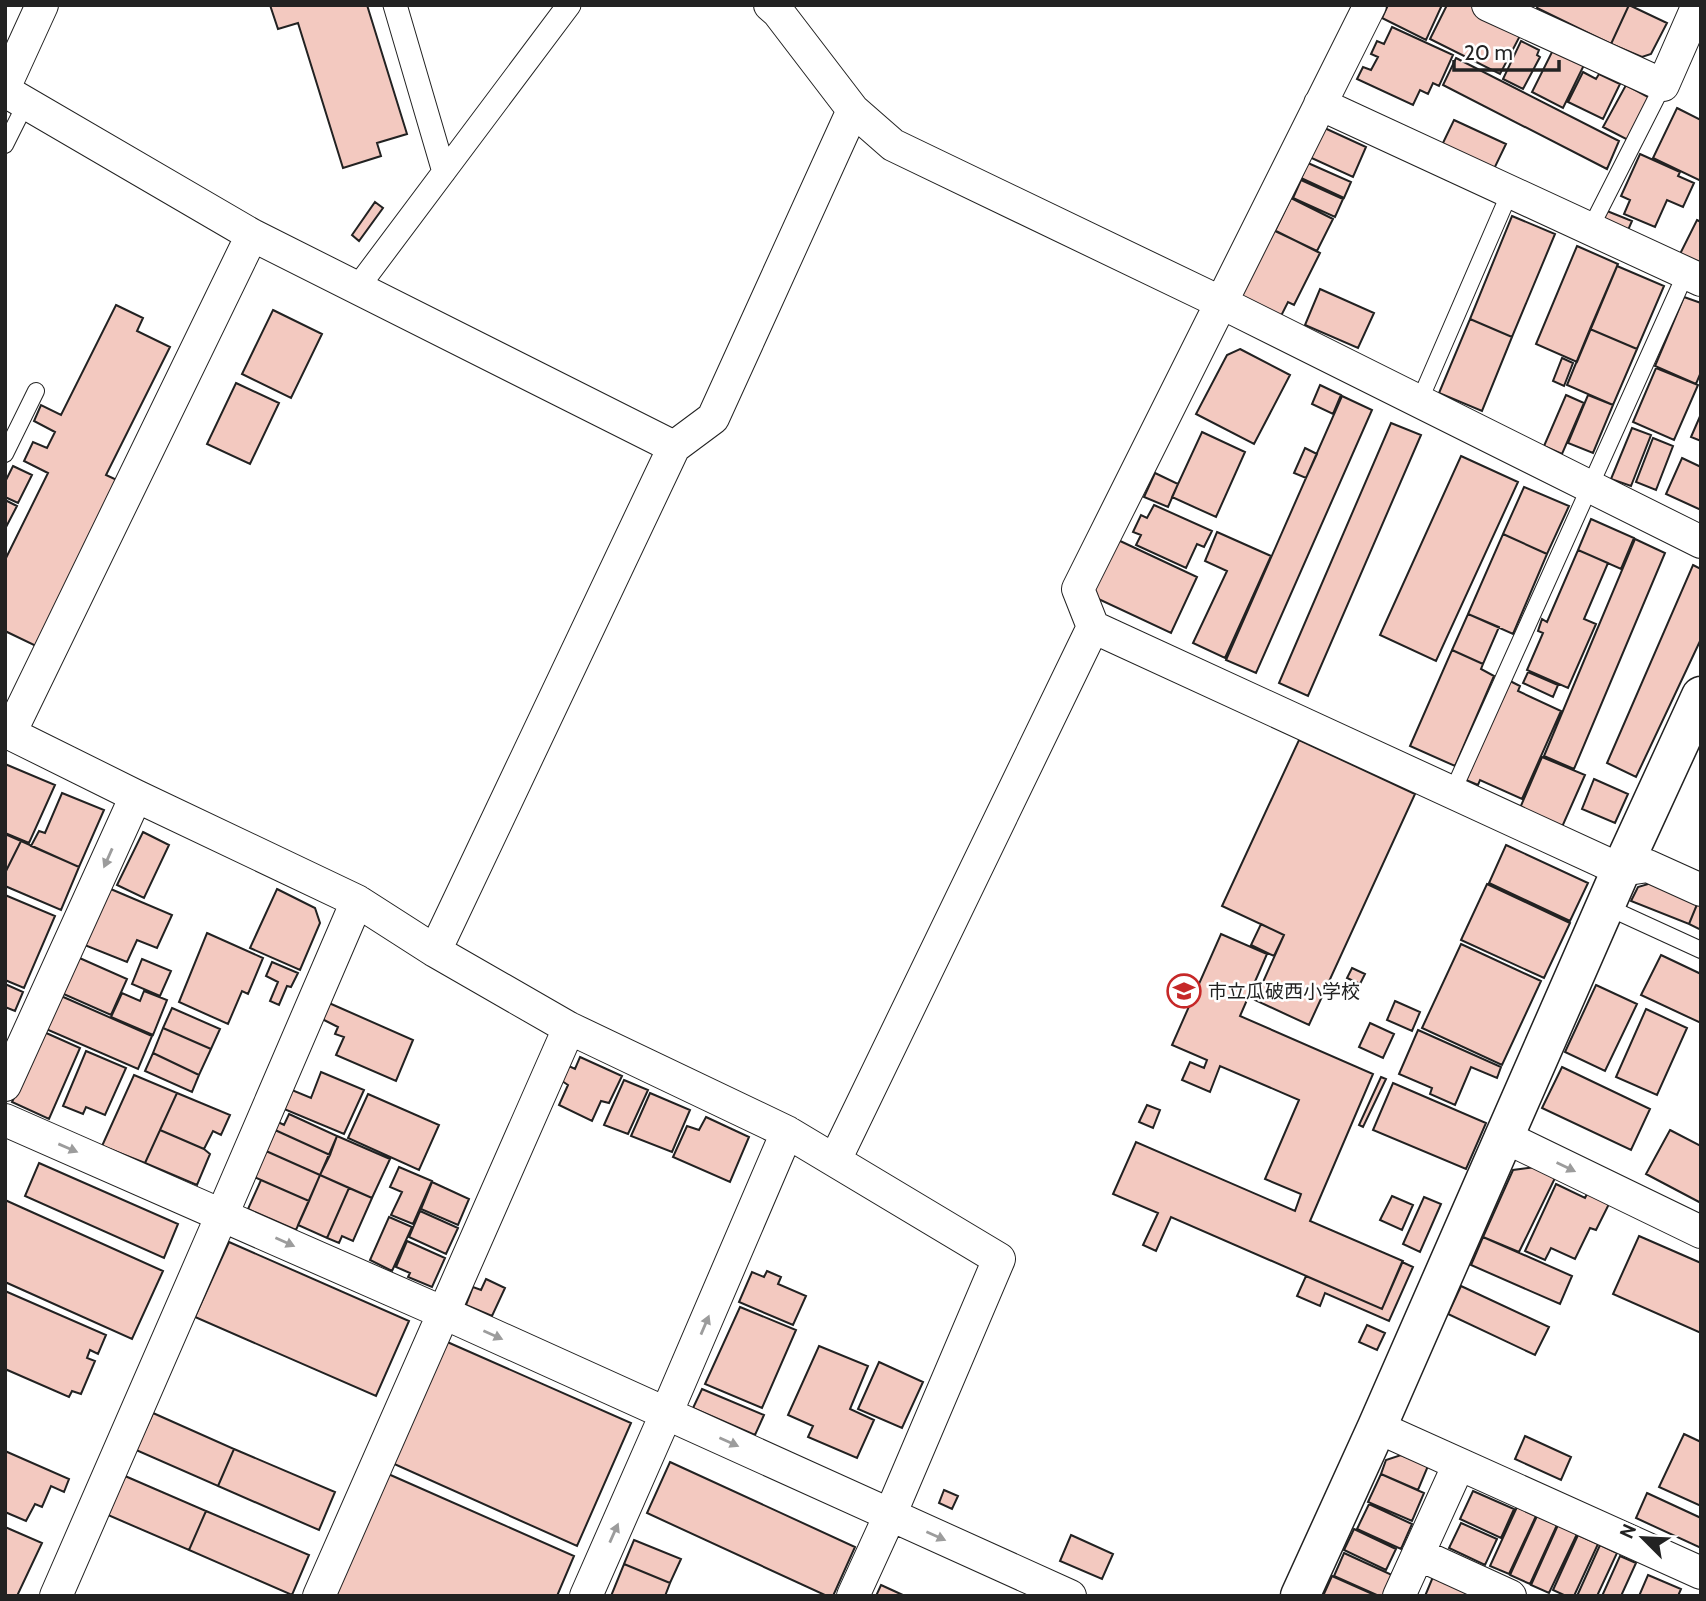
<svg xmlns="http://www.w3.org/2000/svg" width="1706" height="1601" font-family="Cabin,'Noto Sans JP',sans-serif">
<rect width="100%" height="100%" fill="#fff"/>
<path fill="#f3c9c0" stroke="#222" stroke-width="2" d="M270 5H367L407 134 377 143 381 156 343 168 298 23 278 29Z
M1388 5H1442L1426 40 1382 18Z
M1447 5H1470L1522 32 1500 74 1430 39Z
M1538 5H1629L1611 44 1537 8Z
M1629 5 1667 23 1651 54 1642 57 1611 44Z
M1392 27 1453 55 1439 86 1433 83 1428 94 1420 90 1413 105 1357 79 1363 67 1371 70 1378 57 1371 54 1377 41 1384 44Z
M1521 41 1539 50 1537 55 1540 57 1523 89 1503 79Z
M1553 50 1584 65 1563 108 1532 92Z
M1456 58 1619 141 1607 169 1443 85Z
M1583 72 1596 79 1599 74 1620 84 1603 119 1568 102Z
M1626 85 1650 98 1628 140 1603 127Z
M1677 108 1701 120V181L1653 158Z
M1454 120 1506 144 1493 171 1441 147Z
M1318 125 1366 147 1353 177 1305 155Z
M1640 154 1680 172 1678 176 1694 183 1683 207 1667 200 1655 227 1624 214 1630 200 1621 196Z
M1308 163 1351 182 1344 198 1301 178Z
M1301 180 1343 199 1335 217 1293 198Z
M1291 198 1333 219 1317 251 1275 231Z
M375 202 383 208 359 241 352 235Z
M1607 211 1632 221 1625 237 1600 226Z
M1512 216 1555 234 1512 337 1470 319Z
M1697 220 1701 222V269L1678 258Z
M1270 228 1320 253 1294 305 1288 302 1280 318 1240 297Z
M1577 246 1618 264 1577 362 1536 344Z
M1617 266 1664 286 1637 349 1590 329Z
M1320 289 1374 313 1358 348 1305 325Z
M1684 297 1701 303V372L1696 384 1655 366Z
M116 305 143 318 137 331 170 347 106 475 119 481 36 646 5 631V560L48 473 24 461 33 442 47 448 55 432 34 421 41 405 61 415Z
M273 310 322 334 291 398 242 374Z
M1470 319 1512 337 1482 411 1439 393Z
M1590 329 1637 349 1613 405 1567 385Z
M1240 349 1290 375 1254 444 1196 414 1227 355Z
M1562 358 1573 363 1564 386 1553 381Z
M1656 368 1698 385 1674 440 1633 422Z
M236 383 279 403 250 464 207 444Z
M1320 385 1341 395 1333 414 1312 404Z
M1566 395 1584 403 1562 454 1544 446Z
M1588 395 1613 405 1593 453 1568 443Z
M1342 396 1372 410 1256 673 1226 660Z
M1701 414V441L1691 437Z
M1391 423 1421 435 1308 696 1279 683Z
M1632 428 1651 435 1631 486 1611 479Z
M1202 432 1245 452 1216 517 1172 497Z
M1653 438 1673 446 1656 490 1636 482Z
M1305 448 1317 454 1306 478 1294 473Z
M1461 456 1518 482 1436 661 1380 635Z
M1682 458 1701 467V510L1666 494Z
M13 466 32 475 18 503 5 497V482Z
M1155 473 1178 484 1168 507 1144 497Z
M1524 487 1569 506 1547 554 1503 534Z
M5 500 17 506 5 529Z
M1154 505 1212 531 1204 547 1197 544 1186 568 1136 545 1141 535 1133 532 1141 515 1147 518Z
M1591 519 1634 538 1621 569 1578 550Z
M1217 532 1271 556 1225 658 1193 643 1227 571 1205 561Z
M1503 534 1547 554 1513 634 1468 614Z
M1635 539 1665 553 1574 769 1544 756Z
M1118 540 1197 577 1171 633 1092 596Z
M1578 550 1608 563 1584 619 1596 624 1568 688 1527 670 1543 633 1538 631 1542 619 1547 622Z
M1693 565 1701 569V639L1636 777 1607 763Z
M1468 614 1499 627 1483 664 1452 650Z
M1452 650 1483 664 1481 669 1494 676 1455 766 1410 746Z
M1528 672 1558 685 1553 697 1523 683Z
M1510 681 1520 686 1518 691 1561 711 1522 799 1480 780 1478 785 1466 780Z
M1299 740 1415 794 1309 1025 1255 1000 1284 935 1222 906Z
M1542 757 1585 775 1562 827 1520 808Z
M5 764 55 785 29 843 5 833Z
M1594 779 1628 794 1615 823 1582 809Z
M62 793 104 810 79 867 31 846 39 831 45 833Z
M143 832 169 845 144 898 117 885Z
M5 834 21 841 5 873Z
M21 841 79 867 61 910 5 886V873Z
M1506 845 1588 883 1570 921 1489 883Z
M1658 881 1698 902 1689 924 1631 901 1638 887Z
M1487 884 1570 923 1544 978 1461 940Z
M106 887 172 915 157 948 137 940 127 962 82 944Z
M277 889 315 908 320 923 300 970 250 948Z
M5 895 55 916 24 988 5 980Z
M1698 902 1701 904V930L1689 924Z
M1261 924 1284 935 1274 956 1251 945Z
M207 933 263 958 248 994 242 991 228 1024 179 1002Z
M1221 934 1267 954 1240 1016 1373 1074 1310 1221 1403 1261 1382 1309 1171 1217 1156 1251 1143 1245 1158 1213 1113 1194 1136 1142 1295 1211 1301 1194 1265 1179 1299 1100 1220 1066 1210 1092 1182 1080 1190 1062 1204 1068 1207 1060 1172 1045Z
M1461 944 1541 981 1502 1065 1422 1028Z
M1661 955 1701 974V1023L1641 995Z
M75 956 127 979 111 1015 59 992Z
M142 959 171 971 160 996 132 984Z
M272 962 298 973 291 987 287 986 279 1005 270 1001 278 982 266 976Z
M1352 968 1365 974 1360 984 1347 978Z
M5 984 23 992 15 1011 5 1007Z
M1596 985 1637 1004 1605 1071 1565 1052Z
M144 991 167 1000 153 1035 111 1017 122 993 140 1001Z
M61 996 152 1036 138 1069 46 1029Z
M1395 1001 1420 1012 1412 1031 1387 1020Z
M329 1003 413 1040 396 1081 336 1055 344 1037 335 1034 338 1027 322 1019Z
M172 1008 220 1029 211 1049 163 1028Z
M1646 1009 1687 1028 1657 1095 1616 1077Z
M1370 1023 1394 1034 1383 1058 1359 1047Z
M163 1028 211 1049 199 1075 153 1053Z
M1418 1030 1501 1067 1497 1078 1471 1067 1455 1105 1430 1094 1432 1088 1399 1074Z
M44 1032 80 1048 49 1119 12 1102Z
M86 1051 126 1068 105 1115 86 1107 83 1114 63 1106Z
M153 1053 199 1075 192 1092 145 1071Z
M580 1057 622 1076 609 1103 601 1101 592 1121 559 1105 568 1085 562 1081 569 1066 575 1069Z
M1562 1067 1650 1109 1631 1150 1542 1108Z
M321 1072 364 1090 344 1134 284 1109 292 1090 311 1098Z
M134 1075 177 1093 145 1163 102 1146Z
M1381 1077 1386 1079 1363 1127 1359 1125Z
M624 1080 648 1090 628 1134 604 1125Z
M1393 1083 1486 1123 1466 1169 1373 1130Z
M177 1093 230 1115 221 1135 213 1131 204 1149 160 1130Z
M650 1093 690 1110 672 1152 631 1136Z
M368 1094 439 1125 419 1170 348 1138Z
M1147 1105 1160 1110 1153 1128 1139 1122Z
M289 1114 337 1136 330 1155 275 1130 278 1122 284 1125Z
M706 1117 749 1137 730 1182 673 1157 687 1126 699 1130Z
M160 1130 204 1149 210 1154 197 1185 145 1163Z
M275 1130 330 1155 320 1175 266 1151Z
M1670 1130 1701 1146V1203L1646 1174Z
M337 1136 390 1159 372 1198 320 1175Z
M266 1151 320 1175 309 1201 254 1177Z
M39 1163 178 1224 164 1258 25 1196Z
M399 1167 432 1181 413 1224 391 1215 402 1192 390 1187Z
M1536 1167 1556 1176 1519 1252 1483 1237 1513 1170Z
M320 1175 349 1188 327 1238 298 1225Z
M261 1180 309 1201 296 1230 248 1209Z
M432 1182 469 1199 458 1225 421 1209Z
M1556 1184 1585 1198 1589 1190 1611 1200 1596 1230 1590 1228 1575 1259 1551 1248 1545 1260 1525 1251Z
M349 1188 372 1198 353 1241 342 1236 339 1243 327 1238Z
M1392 1196 1413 1205 1402 1230 1380 1220Z
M1424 1197 1441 1204 1420 1252 1403 1244Z
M5 1200 163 1271 132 1339 5 1282Z
M420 1211 458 1228 446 1254 409 1237Z
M389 1217 412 1227 392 1271 370 1260Z
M1639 1236 1701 1263V1333L1613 1294Z
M1483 1237 1572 1276 1560 1304 1471 1265Z
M407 1241 445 1258 432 1287 408 1277 410 1273 396 1267Z
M229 1242 409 1321 376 1396 195 1317Z
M1402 1262 1413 1267 1389 1321 1325 1293 1320 1306 1297 1296 1306 1276 1382 1309Z
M767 1271 781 1277 778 1284 806 1296 793 1325 739 1302 752 1272 764 1277Z
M486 1279 505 1288 492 1316 466 1305 473 1287 481 1290Z
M1461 1286 1549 1327 1535 1355 1448 1314Z
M5 1291 106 1335 98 1354 90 1350 87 1358 95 1361 81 1394 72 1391 69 1397 5 1369Z
M740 1307 796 1330 762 1408 705 1384Z
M1367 1325 1385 1333 1377 1350 1359 1342Z
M445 1341 631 1423 577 1546 392 1463Z
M819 1346 868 1366 850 1409 874 1420 857 1458 808 1437 813 1426 788 1415Z
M879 1362 923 1382 902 1428 858 1409Z
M702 1389 764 1415 755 1435 693 1408Z
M153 1413 234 1449 218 1486 136 1450Z
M1684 1434 1701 1442V1506L1659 1487Z
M1525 1436 1571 1457 1561 1480 1515 1459Z
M234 1449 335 1492 319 1530 218 1486Z
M5 1451 69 1479 64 1492 51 1486 42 1507 35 1504 26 1521 5 1512Z
M1401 1455 1428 1466 1418 1490 1381 1474 1386 1460Z
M670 1462 855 1547 833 1596H827L647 1513Z
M386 1473 574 1556 557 1596H337L333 1594Z
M1381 1474 1424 1493 1412 1521 1368 1502Z
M125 1476 206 1511 189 1550 108 1515Z
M944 1490 958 1496 952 1509 939 1503Z
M1473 1491 1514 1509 1501 1538 1460 1519Z
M1647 1493 1701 1518V1548L1636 1518Z
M1369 1504 1412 1524 1401 1549 1357 1529Z
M1517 1507 1536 1516 1509 1574 1490 1566Z
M206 1511 309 1555 292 1595 189 1550Z
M1537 1516 1557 1525 1530 1584 1510 1575Z
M1461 1523 1497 1539 1485 1565 1449 1548Z
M1558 1525 1577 1534 1549 1593 1531 1585Z
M5 1527 42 1543 17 1596H5Z
M1354 1529 1396 1549 1386 1570 1344 1550Z
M1071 1535 1113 1554 1102 1579 1060 1561Z
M1578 1535 1598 1544 1574 1596H1566L1553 1590Z
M634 1540 681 1559 670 1583 624 1564Z
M1600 1545 1617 1553 1597 1596H1577Z
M1344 1553 1392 1575 1383 1596H1379L1334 1576Z
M1620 1556 1636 1563 1621 1596H1602Z
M624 1564 670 1583 665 1596H611Z
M1435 1572 1472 1596H1425Z
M1648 1575 1681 1589 1678 1596H1639Z
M1332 1576 1377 1596H1323Z
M881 1585 905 1596H876Z"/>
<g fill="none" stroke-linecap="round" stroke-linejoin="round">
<defs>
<path id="service" d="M5 145 26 103
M1590 229 1663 85
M1419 402 1510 192
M5 454 36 391
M1452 793 1686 273
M1605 906 1701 950"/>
<path id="pedestrian" d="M395 5 444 172
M357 288 569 5"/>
<path id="minor" d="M770 5 778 12 853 110 893 145 1222 303 1701 542
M1488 5 1663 85 1698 5
M5 86 42 5
M5 91 252 235 674 447
M1320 104 1701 280
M1093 627 1621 870 1648 866 1701 890
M5 731 136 796 357 901 435 951 569 1028 787 1132 999 1259 890 1515 853 1596
M10 733 252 235
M435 951 674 447 713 418 853 110
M5 1085 136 796
M5 1120 444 1313 1070 1596
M1505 1137 1701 1232
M835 1160 1093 627 1078 589 1370 5
M1377 1427 1701 1573
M1418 1554 1510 1596
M56 1596 222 1215 357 901
M319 1596 569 1028
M586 1596 666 1414 787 1132
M1399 1596 1459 1464"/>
<path id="tertiary" d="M1300 1596 1377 1427 1621 870 1701 696"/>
</defs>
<use href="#service" stroke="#222" stroke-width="18"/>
<use href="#pedestrian" stroke="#222" stroke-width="25"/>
<use href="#minor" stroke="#222" stroke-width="34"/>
<use href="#tertiary" stroke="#222" stroke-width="41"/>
<use href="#service" stroke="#fff" stroke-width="16"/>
<use href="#pedestrian" stroke="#fff" stroke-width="23"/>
<use href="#minor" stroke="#fff" stroke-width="32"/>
<use href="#tertiary" stroke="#fff" stroke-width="38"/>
</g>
<defs><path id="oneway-solid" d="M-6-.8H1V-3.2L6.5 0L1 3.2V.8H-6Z" transform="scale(1.75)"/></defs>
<g fill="#9c9c9c">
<use href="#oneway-solid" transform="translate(108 858) rotate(114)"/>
<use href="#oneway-solid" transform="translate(68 1148) rotate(23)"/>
<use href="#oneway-solid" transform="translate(1566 1167) rotate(26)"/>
<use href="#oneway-solid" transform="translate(285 1242) rotate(24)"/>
<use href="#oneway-solid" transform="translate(705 1325) rotate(-67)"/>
<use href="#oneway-solid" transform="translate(493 1335) rotate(24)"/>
<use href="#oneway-solid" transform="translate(729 1442) rotate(24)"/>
<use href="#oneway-solid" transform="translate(614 1533) rotate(-66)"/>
<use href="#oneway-solid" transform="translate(936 1536) rotate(24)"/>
</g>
<defs>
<symbol id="school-ring" viewBox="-11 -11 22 22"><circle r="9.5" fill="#fff" stroke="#c62828" stroke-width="1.5"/><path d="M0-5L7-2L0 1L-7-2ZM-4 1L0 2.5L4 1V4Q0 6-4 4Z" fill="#c62828"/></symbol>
</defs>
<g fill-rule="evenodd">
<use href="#school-ring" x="1165" y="972" width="38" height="38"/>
</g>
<g text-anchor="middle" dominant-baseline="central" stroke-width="5" stroke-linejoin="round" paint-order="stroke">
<g font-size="19" fill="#222" stroke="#fff" text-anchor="start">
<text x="1208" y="991">市立瓜破西小学校</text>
</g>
</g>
<rect width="1706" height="1601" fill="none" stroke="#222222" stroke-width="14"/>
<g transform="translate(1643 1538) rotate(294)" stroke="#ffffff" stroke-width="5" paint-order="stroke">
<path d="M0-5L12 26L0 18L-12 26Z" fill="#222222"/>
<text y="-10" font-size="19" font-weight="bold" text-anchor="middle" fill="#222222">N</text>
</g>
<path d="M1454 60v10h105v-10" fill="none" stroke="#222222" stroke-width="3.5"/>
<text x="1464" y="60" font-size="21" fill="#222222" stroke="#ffffff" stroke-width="5" paint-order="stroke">20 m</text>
</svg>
